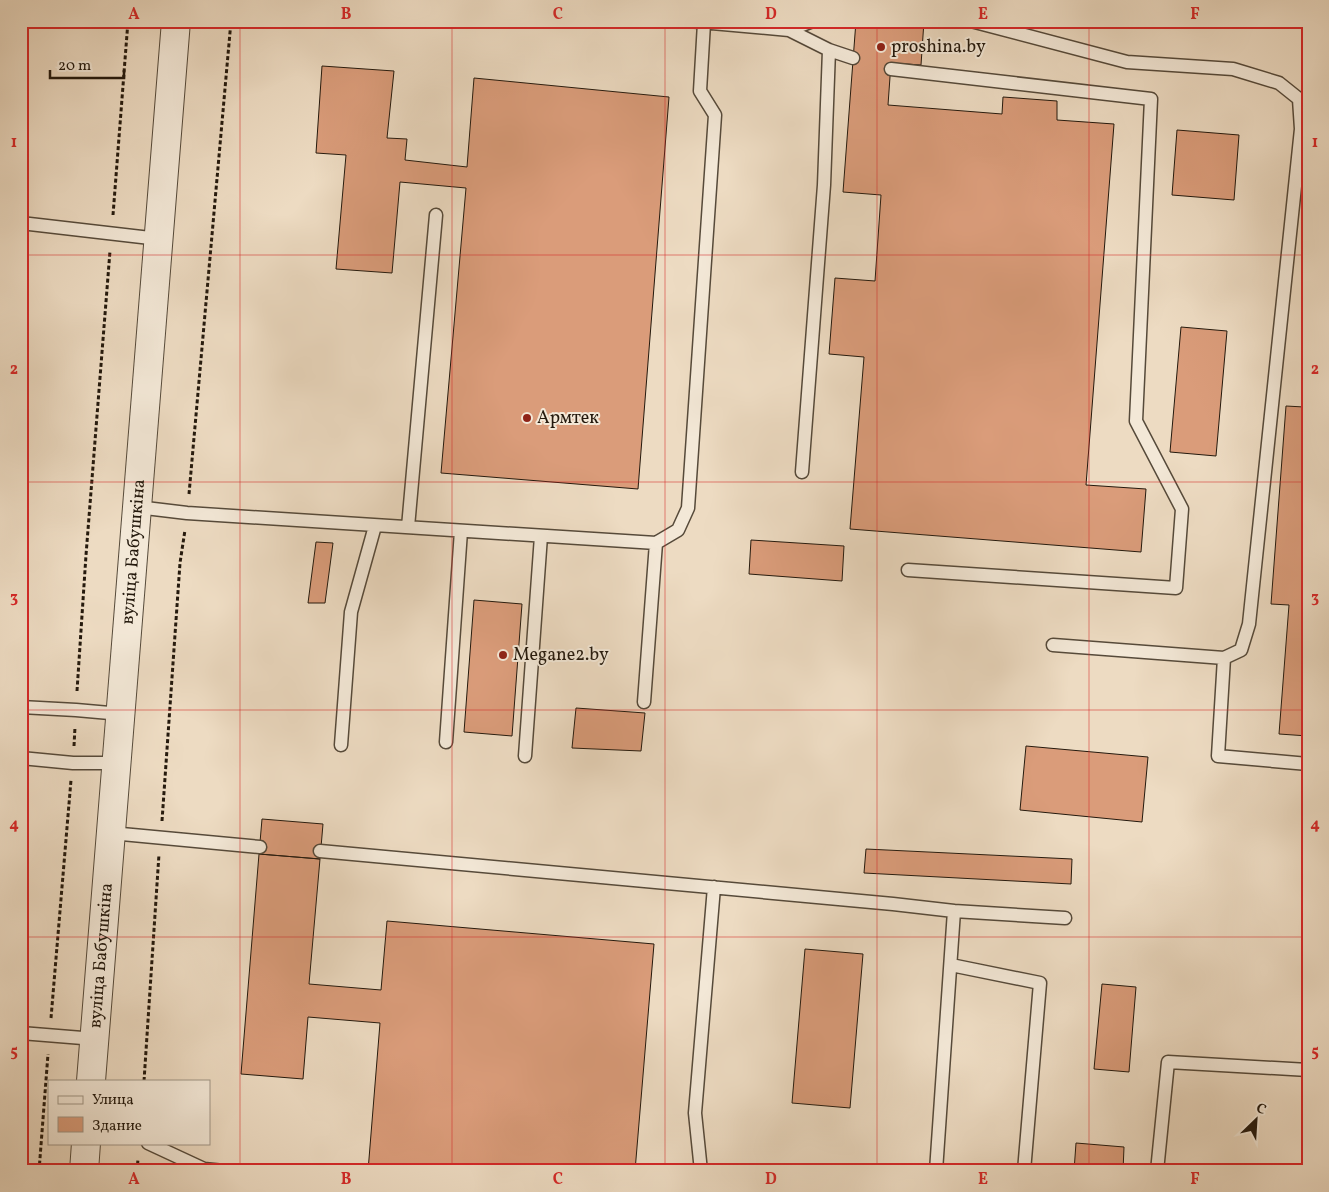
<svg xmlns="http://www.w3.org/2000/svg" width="1329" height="1192" font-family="Vollkorn,serif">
<rect width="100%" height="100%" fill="#eddbc2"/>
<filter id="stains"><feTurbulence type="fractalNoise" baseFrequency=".004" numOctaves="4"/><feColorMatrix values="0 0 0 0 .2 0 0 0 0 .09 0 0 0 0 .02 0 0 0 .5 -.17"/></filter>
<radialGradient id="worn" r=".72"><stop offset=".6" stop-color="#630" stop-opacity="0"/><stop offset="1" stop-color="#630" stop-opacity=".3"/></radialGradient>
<path fill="#da9c7a" stroke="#24190d" d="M856 21H924L921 65 891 63 888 105 1002 114 1003 97 1057 101V120L1114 124 1086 485 1146 489 1141 552 850 529 864 357 829 354 835 278 875 281 881 195 843 192Z
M322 66 394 71 387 138 407 139 405 160 467 167 474 78 669 97 638 489 441 473 466 188 400 182 392 273 336 269 346 155 316 153Z
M1177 130 1239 135 1234 200 1172 195Z
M1181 327 1227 331 1216 456 1170 452Z
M1308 358V736L1279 734 1289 605 1271 604 1286 406 1304 407Z
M751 540 844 546 842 581 749 574Z
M316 542 333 543 325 603H308Z
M474 600 522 604 512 736 464 732Z
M576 708 645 713 641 751 572 748Z
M1026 746 1148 757 1142 822 1020 810Z
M262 819 323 824 320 859 259 854Z
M866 849 1072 859 1071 884 864 873Z
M259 854 320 859 309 984 381 990 387 921 654 944 635 1171H368L380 1023 308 1017 303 1079 241 1074Z
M805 949 863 954 850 1108 792 1103Z
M1102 984 1136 987 1129 1072 1094 1069Z
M1076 1143 1124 1147 1123 1171H1074Z"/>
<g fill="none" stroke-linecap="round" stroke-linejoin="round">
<defs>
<path id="service" d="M689 21 789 30 829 50 824 185 802 472
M971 21 1127 62 1233 69 1279 83 1299 99 1301 129 1249 624 1241 650 1224 658 1053 645
M789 30 813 21
M829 50 853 58
M891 69 1151 99 1136 421 1182 509 1176 588 908 570
M21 223 159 239
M137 507 187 513 656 543 678 530 688 508 715 115 700 91 704 23
M408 527 436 215
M1224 658 1218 756 1308 764
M644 702 656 543
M21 707 76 710 121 714
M446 742 461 531
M341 745 351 612 375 526
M525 756 541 536
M21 758 73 763H117
M111 833 260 847
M320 851 893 904 954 911 936 1171
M954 911 1065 918
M951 965 1040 983 1024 1171
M21 1033 95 1039
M148 1143 204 1169 224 1171
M701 1171 695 1113 714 887
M1157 1171 1168 1062 1308 1070
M1307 1171 1308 1165"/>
<g id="tertiary">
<path id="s1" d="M91 1081 176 21"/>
<path d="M84 1171 86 1143"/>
</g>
</defs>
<use href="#service" stroke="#564a3a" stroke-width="15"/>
<use href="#tertiary" stroke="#564a3a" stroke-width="30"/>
<path stroke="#24190d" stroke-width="3" stroke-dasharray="4 2.5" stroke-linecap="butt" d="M113 215 128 21
M189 494 231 21
M77 691 86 555 110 251
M74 746 75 727
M162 821 180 563 185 530
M51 1018 71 780
M144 1081 159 854
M39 1171 48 1054
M137 1171 138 1159"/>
<use href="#service" stroke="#f3e8d7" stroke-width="12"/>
<use href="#tertiary" stroke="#f3e8d7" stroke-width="28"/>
</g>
<path fill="none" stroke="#d62828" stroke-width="1" stroke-opacity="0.55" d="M240 21V1171M452 21V1171M665 21V1171M877 21V1171M1089 21V1171M21 255H1308M21 482H1308M21 710H1308M21 937H1308"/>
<g fill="#8f2418" stroke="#f3e8d7" stroke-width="2">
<circle cx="881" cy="47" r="5"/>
<circle cx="527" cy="418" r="5"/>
<circle cx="503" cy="655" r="5"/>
</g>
<g text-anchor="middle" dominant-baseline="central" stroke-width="4" stroke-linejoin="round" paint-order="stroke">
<g font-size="18" fill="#24190d" stroke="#f3e8d7" text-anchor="start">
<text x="891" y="47">proshina.by</text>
<text x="537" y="418">Армтек</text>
<text x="513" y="655">Megane2.by</text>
</g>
<g font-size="18" fill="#24190d" stroke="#f3e8d7">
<text stroke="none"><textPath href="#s1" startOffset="531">вуліца Бабушкіна</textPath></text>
<text stroke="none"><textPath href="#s1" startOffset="126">вуліца Бабушкіна</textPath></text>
</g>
</g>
<rect width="1329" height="1192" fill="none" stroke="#eddbc2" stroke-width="55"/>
<rect x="48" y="1080" width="162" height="65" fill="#f3e8d7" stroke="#a09586"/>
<rect x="58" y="1096" width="25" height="8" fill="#f3e8d7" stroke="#a09586"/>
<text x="92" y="1104" font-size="15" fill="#24190d">Улица</text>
<rect x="58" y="1117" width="25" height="15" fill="#da9c7a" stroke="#a09586"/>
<text x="92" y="1130" font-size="15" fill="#24190d">Здание</text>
<g transform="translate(1256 1120) rotate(25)" stroke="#f3e8d7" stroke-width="4" paint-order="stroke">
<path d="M0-4L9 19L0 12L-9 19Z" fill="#24190d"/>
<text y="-8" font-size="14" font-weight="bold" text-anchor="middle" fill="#24190d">С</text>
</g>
<path d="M50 70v8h74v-8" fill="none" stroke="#24190d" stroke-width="2.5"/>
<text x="58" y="70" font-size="15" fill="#24190d" stroke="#f3e8d7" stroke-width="4" paint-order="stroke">20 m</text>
<rect x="28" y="28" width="1274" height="1136" fill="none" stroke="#d62828" stroke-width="2"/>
<g font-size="16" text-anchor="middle" font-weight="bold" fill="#d62828">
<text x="134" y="19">A</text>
<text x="346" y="19">B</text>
<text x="558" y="19">C</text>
<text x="771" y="19">D</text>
<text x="983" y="19">E</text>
<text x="1195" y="19">F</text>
<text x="14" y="147">1</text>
<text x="1315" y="147">1</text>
<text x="14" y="374">2</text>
<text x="1315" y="374">2</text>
<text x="14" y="602">3</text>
<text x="1315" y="602">3</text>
<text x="14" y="829">4</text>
<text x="1315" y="829">4</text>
<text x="14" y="1056">5</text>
<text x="1315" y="1056">5</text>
<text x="134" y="1184">A</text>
<text x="346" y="1184">B</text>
<text x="558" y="1184">C</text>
<text x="771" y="1184">D</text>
<text x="983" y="1184">E</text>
<text x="1195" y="1184">F</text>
</g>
<rect width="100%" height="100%" filter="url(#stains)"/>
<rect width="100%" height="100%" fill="url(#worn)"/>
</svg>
